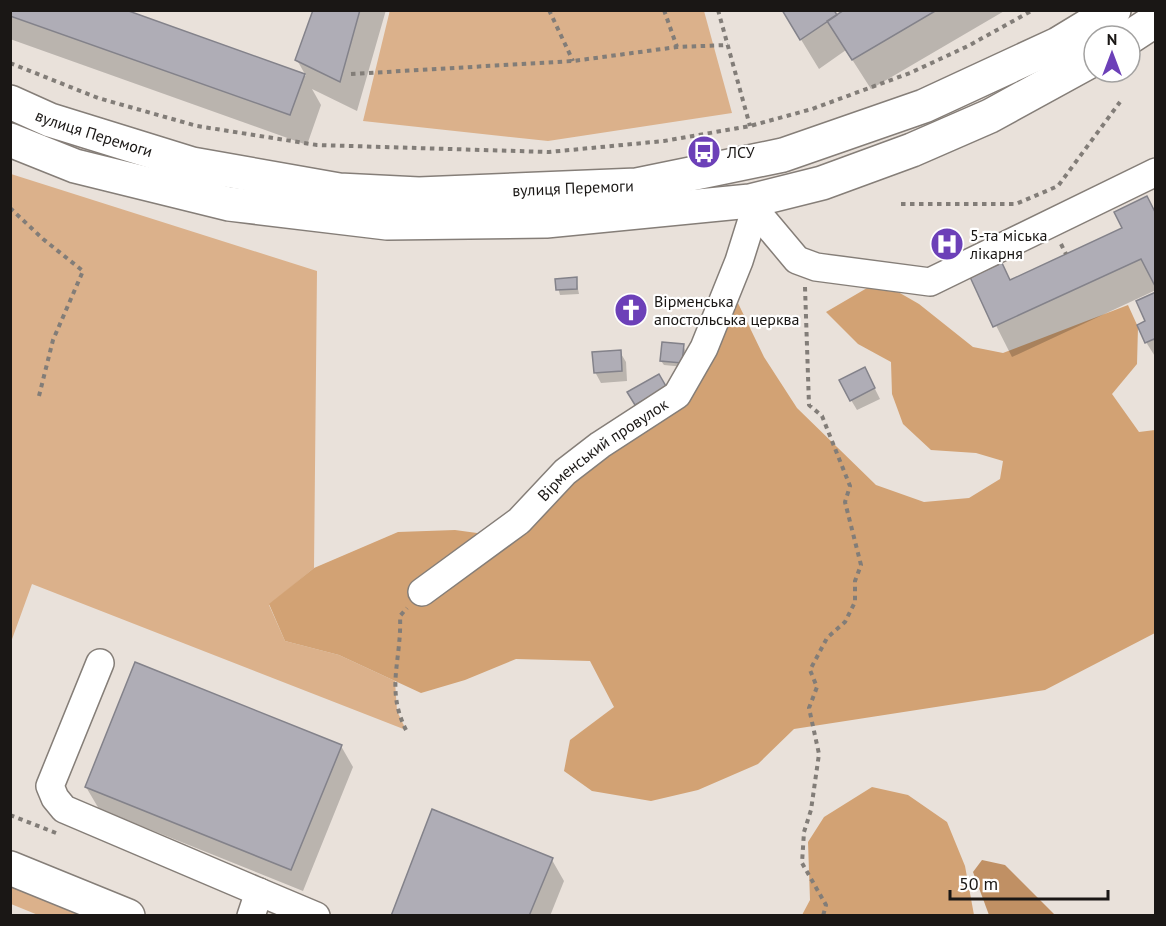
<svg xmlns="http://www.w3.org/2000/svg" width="1166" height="926" font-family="'PT Sans',sans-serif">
<rect width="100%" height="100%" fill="#e9e1da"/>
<path fill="#dbb18b" d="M390 10 704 11 732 113 548 141 363 121Z
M11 174 317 271 314 568 269 605 285 641 339 655 395 681 397 711 406 730 32 584 11 642Z
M10 887H11L80 915H38L11 904Z"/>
<path fill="#d2a274" d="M879 281 919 304 973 347 1003 353 1128 305 1138 327 1137 364 1112 394 1139 432 1155 430V633L1045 690 794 729 758 764 698 790 651 801 592 791 564 771 570 740 614 707 590 661 516 659 465 680 421 693 339 655 285 641 269 604 314 568 398 532 455 530 513 538 585 462 684 397 737 301 764 357 797 408 876 485 924 502 969 498 1000 479 1003 461 976 453 931 450 903 424 892 394 891 362 858 344 826 312Z
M872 787 908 795 947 822 965 866 974 915H802L810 900 808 842 824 817Z"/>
<path fill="#c09064" d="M982 860 1005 865 1055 915H989L973 872Z"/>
<path fill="#0003" d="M10 10H121L306 76 297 60 315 10H386L357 111 312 89 321 105 307 145 10 39Z
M783 10 836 17 847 10H1006L871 89 846 50 819 69Z
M1156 213V290L1012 357 972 278 1010 281Z
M576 279 579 294 560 295 556 280Z
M1156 294V358L1146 342 1147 322Z
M683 345 685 350 684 367 664 365 661 361Z
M620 352 626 362 627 381 601 383 595 372Z
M870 379 880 399 857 410 851 400Z
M341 746 353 767 303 891 99 809 86 787Z
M552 860 564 881 550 916H392Z"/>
<path fill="#afadb6" stroke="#83828a" stroke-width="1.5" d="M10 10H126L305 74 290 115 10 16Z
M313 10H360L340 82 295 60Z
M782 10H834L837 15 800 40Z
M844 10H937L852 60 827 21Z
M1147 196 1156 214V288L1141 259 993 327 970 277 1002 263 1010 280 1122 228 1114 212Z
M577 277V289L556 290 555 279Z
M1156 292V343L1154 339 1145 343 1137 325 1145 321 1136 301Z
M662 342 684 344 682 363 660 361Z
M621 350 622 371 594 373 592 352Z
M865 367 875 388 850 401 839 380Z
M659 374 667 388 635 405 627 392Z
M135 662 342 745 291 870 85 787Z
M432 809 553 858 529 916H391Z"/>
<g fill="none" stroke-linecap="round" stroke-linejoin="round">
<defs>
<g id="minor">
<path d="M755 210 797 260 816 267 930 282 1156 172"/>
<path id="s1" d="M422 592 519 521 565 472 600 445 677 395 704 348 739 261 755 210 750 201"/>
<path d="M100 663 50 786 55 798 64 809 259 892"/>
<path d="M251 916 259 892 316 916"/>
</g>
<g id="major">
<path d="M1130 37 1156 20"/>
<path id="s2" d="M10 102 50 120 192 164 339 190 419 194 637 185 783 155 924 106 1058 44 1114 10"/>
<path d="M10 140 75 166 229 204 387 223 546 221 750 201 822 183 912 150 990 116 1094 59"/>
<path d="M10 868 128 916"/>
</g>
</defs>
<use href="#minor" stroke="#857e78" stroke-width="30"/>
<use href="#major" stroke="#857e78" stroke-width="36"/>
<path stroke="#827d78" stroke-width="4" stroke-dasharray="4.5 4.5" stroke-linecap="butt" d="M549 10 573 61
M664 10 677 47
M718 10 750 126
M10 63 98 98 197 126 317 145 549 152 664 141 750 126 812 109 910 73 968 46 1033 10
M351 74 573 61 677 47 728 45
M901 204H1016L1058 186 1120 102
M10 208 43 239 83 271 53 340 39 396
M1061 244 1066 254
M805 287 809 405 822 416 850 486 845 502 861 565 855 581V602L845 622 827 638 810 670 817 687 809 708 819 754 811 810 804 832 802 863 826 905 823 916
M406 730C385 688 402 660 400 616L407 608
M10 815 56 833"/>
<use href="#minor" stroke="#fff" stroke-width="27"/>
<use href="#major" stroke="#fff" stroke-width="33"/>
</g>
<defs>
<symbol id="bus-disc" viewBox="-11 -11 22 22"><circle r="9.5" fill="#6c40b8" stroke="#fff"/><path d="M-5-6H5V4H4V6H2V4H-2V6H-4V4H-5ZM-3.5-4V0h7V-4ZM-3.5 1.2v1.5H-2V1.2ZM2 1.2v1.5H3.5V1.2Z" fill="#fff"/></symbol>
<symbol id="hospital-disc" viewBox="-11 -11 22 22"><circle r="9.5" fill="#6c40b8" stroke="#fff"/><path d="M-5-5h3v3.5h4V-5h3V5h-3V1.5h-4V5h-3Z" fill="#fff"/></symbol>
<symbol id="church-disc" viewBox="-11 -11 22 22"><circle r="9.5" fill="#6c40b8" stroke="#fff"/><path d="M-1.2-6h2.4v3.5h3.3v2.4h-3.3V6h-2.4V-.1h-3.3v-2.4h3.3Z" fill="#fff"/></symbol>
</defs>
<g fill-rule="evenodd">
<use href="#bus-disc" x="685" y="133" width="38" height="38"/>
<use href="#hospital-disc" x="928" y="225" width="38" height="38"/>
<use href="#church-disc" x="612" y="291" width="38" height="38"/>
</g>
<g text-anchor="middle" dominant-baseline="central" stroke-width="4.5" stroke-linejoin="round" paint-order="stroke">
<g font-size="16" fill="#1a1715" stroke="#fff">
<text stroke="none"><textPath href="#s2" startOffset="90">вулиця Перемоги</textPath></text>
<text stroke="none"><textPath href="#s2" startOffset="576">вулиця Перемоги</textPath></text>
<text stroke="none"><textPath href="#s1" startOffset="231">Вірменський провулок</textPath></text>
</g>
<g font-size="16" fill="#1a1715" stroke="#fff" text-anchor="start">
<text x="727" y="152">ЛСУ</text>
<text x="970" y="235">5-та міська<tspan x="970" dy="18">лікарня</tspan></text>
<text x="654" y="301">Вірменська<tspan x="654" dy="18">апостольська церква</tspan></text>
</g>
</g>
<rect width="1166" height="926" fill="none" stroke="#1a1715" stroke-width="24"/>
<g transform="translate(1112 54)"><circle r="28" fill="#ffffff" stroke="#a3a2a1" stroke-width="1.5"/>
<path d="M0-4.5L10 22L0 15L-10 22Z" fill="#6c40b8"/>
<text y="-9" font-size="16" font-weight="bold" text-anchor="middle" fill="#1a1715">N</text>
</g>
<path d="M950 890v9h158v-9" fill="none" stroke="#1a1715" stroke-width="3"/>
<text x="959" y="890" font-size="18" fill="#1a1715" stroke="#ffffff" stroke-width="4.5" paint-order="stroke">50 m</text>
</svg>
